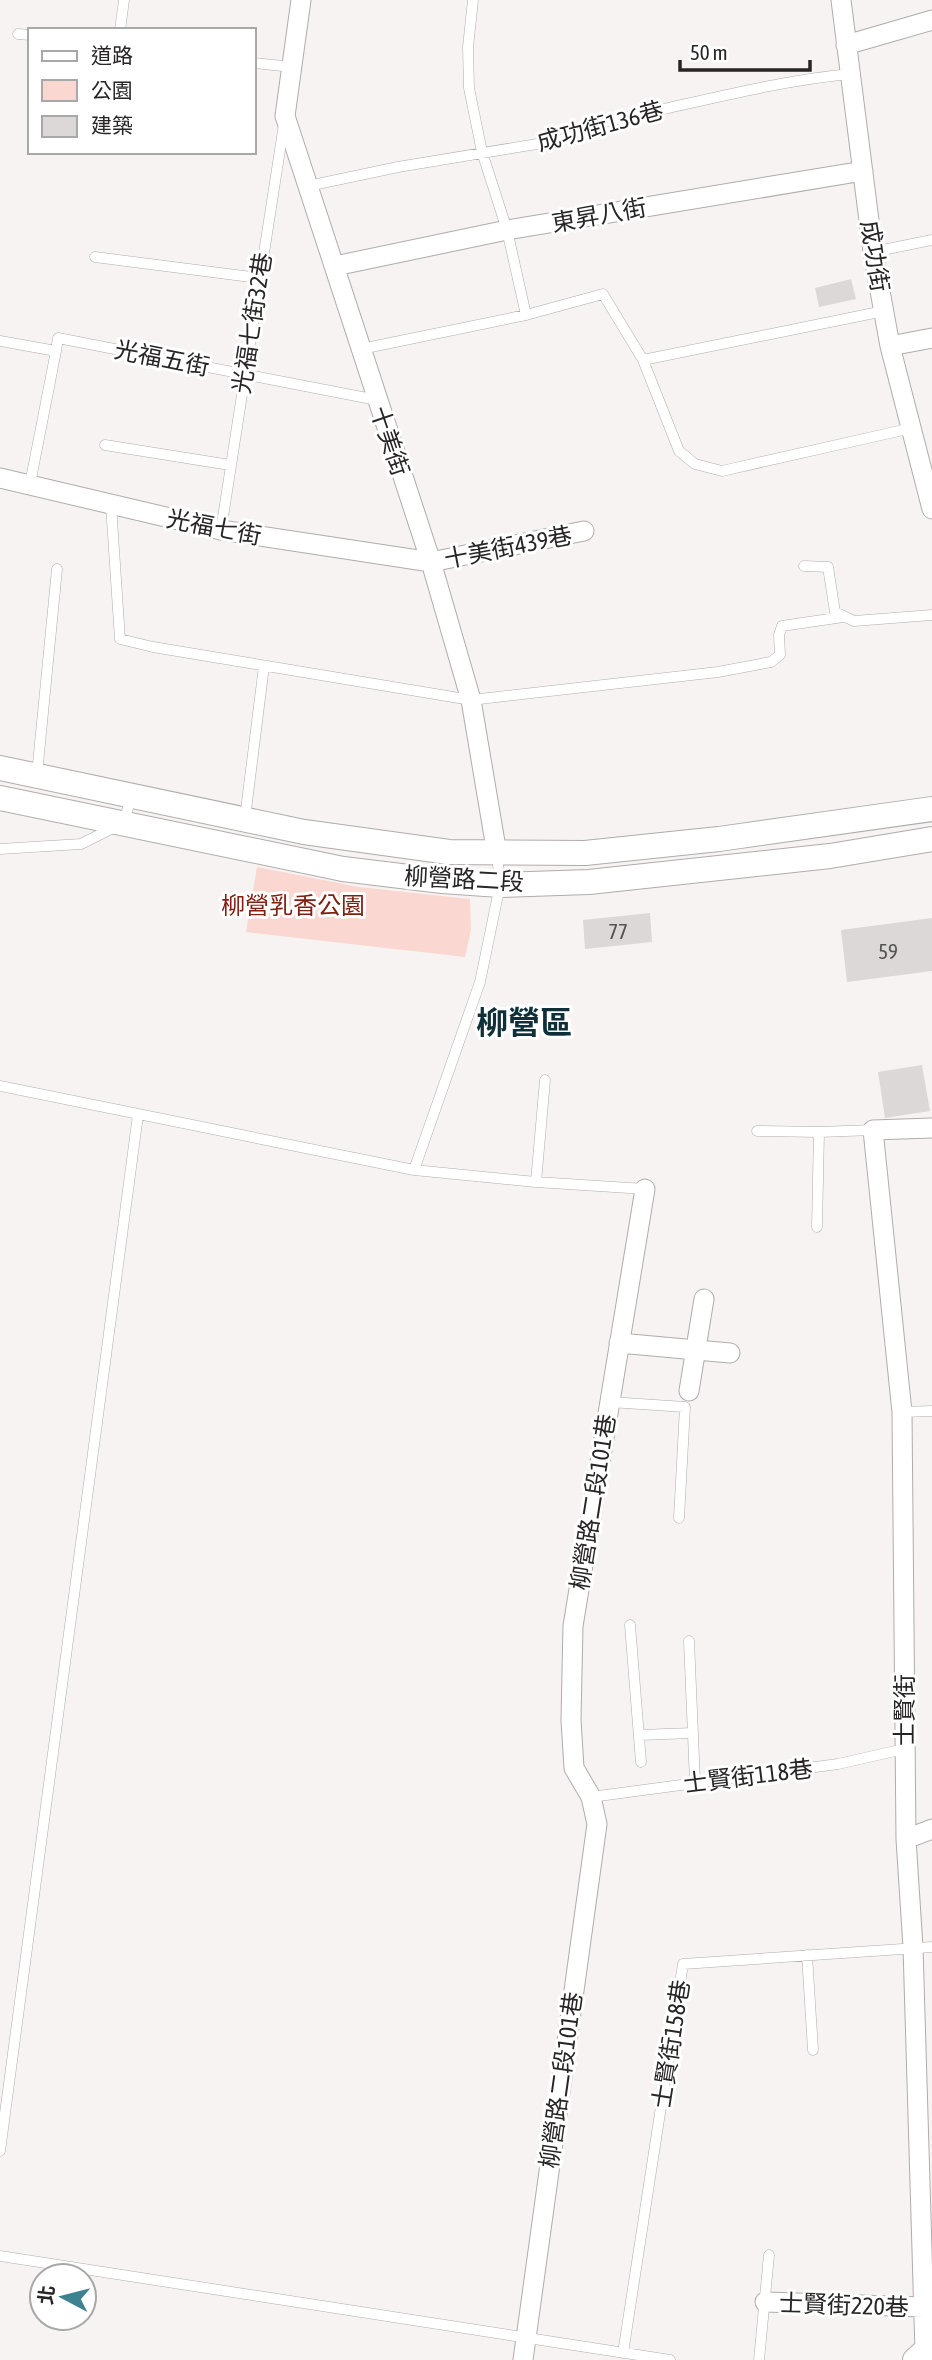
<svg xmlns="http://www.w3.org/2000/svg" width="932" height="2360" font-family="'Asap Condensed','Noto Sans TC',sans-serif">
<rect width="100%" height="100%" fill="#f7f3f2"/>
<path fill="#fad7d0" d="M257 867 359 887 470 899 471 930 465 957 246 932Z"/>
<path fill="#dbd8d7" d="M851 279 856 299 819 307 815 288Z
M650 913 652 942 585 949 583 920Z
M932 918V971L847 982 841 930Z
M922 1065 930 1111 885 1118 878 1072Z"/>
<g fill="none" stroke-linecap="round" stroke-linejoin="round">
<defs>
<path id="service" d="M473 0 468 47 469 88 482 152 507 230 526 315
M120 30 124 0
M18 34 30 35
M254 63 292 67
M308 186 398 167 561 140C592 122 628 117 664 109 726 95 787 80 850 74
M873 252 932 240
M95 257 259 278
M0 341 56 351 58 338 377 400
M361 349 526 315 603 294 643 360 884 311
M643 360 679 451 695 464 722 471 912 428
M105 445 230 465
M30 484 56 351
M111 505 120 639 153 647 471 700 718 672 771 662 780 655 779 635 782 626 843 617
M221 530 284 124
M804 566 828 567 835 612 854 621 932 615
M37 774 57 569
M245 818 264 666
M0 849 81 844 123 823 132 796
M497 854 500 885 480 982 414 1170 536 1182 645 1189
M0 1086 414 1170
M757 1131 819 1132 873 1130
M536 1182 545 1080
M817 1227 819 1132
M610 1402 685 1407 679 1518
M902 1412 932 1411
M630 1625 641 1762
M689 1641 695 1782
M639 1735 693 1733
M591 1797 838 1764 904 1749
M807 1955 813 2050
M0 2151 138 1115
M0 2256 670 2360
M623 2353 683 1964 932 1947
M759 2360 769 2255"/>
<path id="minor" d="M301 0 285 116 431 562 471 700 497 854
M841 0 873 252 890 346 932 509
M846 45 932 20
M335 266 507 230 863 171
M890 346 932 338
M0 478 221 530 431 562 584 531
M619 1343 730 1353
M689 1391 704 1299
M906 1839 932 1829
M765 2302 924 2307
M925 2351 913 1947 906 1839 902 1412 873 1130 932 1128
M523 2360 597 1824 591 1797 574 1768 571 1720 573 1626 645 1189"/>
<path id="tertiary" d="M0 768 304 832 449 852 585 853 719 839 932 809
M0 798 343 869 442 881 500 885 589 882 830 856 932 839
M915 2360 932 2345"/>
</defs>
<use href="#service" stroke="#b0acab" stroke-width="11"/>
<use href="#minor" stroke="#b0acab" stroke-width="21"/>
<use href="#tertiary" stroke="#b0acab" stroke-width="26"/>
<use href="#service" stroke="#fff" stroke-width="10"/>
<use href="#minor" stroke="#fff" stroke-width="19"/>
<use href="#tertiary" stroke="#fff" stroke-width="24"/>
</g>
<g text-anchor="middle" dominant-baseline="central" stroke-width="6" stroke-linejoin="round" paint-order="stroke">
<g font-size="21" fill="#545252">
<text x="618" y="931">77</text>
<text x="888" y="951">59</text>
</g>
<g font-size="24" fill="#272525" stroke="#fff">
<text transform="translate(600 126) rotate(-15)">成功街136巷</text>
<text transform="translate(599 215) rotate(-10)">東昇八街</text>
<text transform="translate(875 256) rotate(81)">成功街</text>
<text transform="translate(252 323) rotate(-81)">光福七街32巷</text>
<text transform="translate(162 358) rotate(11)">光福五街</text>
<text transform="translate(390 441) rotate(71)">十美街</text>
<text transform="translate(214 527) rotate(11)">光福七街</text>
<text transform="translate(508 547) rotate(-11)">十美街439巷</text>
<text transform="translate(464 879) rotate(3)">柳營路二段</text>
<text transform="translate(593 1502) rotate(-81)">柳營路二段101巷</text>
<text transform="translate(904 1710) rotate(-90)">士賢街</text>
<text transform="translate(748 1776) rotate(-7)">士賢街118巷</text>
<text transform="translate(671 2044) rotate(-81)">士賢街158巷</text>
<text transform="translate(561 2080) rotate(-82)">柳營路二段101巷</text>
<text transform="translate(844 2305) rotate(2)">士賢街220巷</text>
</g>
<g font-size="24" fill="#812011" stroke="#fff">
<text x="293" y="905">柳營乳香公園</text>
</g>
<g font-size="32" font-weight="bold" fill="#0f3038" stroke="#fff">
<text x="524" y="1022">柳營區</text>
</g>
</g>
<rect x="28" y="28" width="228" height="126" fill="#ffffff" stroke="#a9a8a8" stroke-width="2"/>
<rect x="42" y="51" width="35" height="10" fill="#ffffff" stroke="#a9a8a8" stroke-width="2"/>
<text x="91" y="63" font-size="21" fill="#272525">道路</text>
<rect x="42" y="80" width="35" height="21" fill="#fad7d0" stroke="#a9a8a8" stroke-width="2"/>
<text x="91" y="98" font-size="21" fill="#272525">公園</text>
<rect x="42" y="116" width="35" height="21" fill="#dbd8d7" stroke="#a9a8a8" stroke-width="2"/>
<text x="91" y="133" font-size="21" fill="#272525">建築</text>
<g transform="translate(63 2297) rotate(277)"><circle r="33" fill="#ffffff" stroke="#a9a8a8" stroke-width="2"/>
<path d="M0-5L12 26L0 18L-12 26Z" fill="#3e8191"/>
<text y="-10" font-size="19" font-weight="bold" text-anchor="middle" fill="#272525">北</text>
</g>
<path d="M680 60v10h130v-10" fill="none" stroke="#272525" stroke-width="3.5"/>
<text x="690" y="60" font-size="21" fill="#272525" stroke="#ffffff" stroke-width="5" paint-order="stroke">50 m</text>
</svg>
